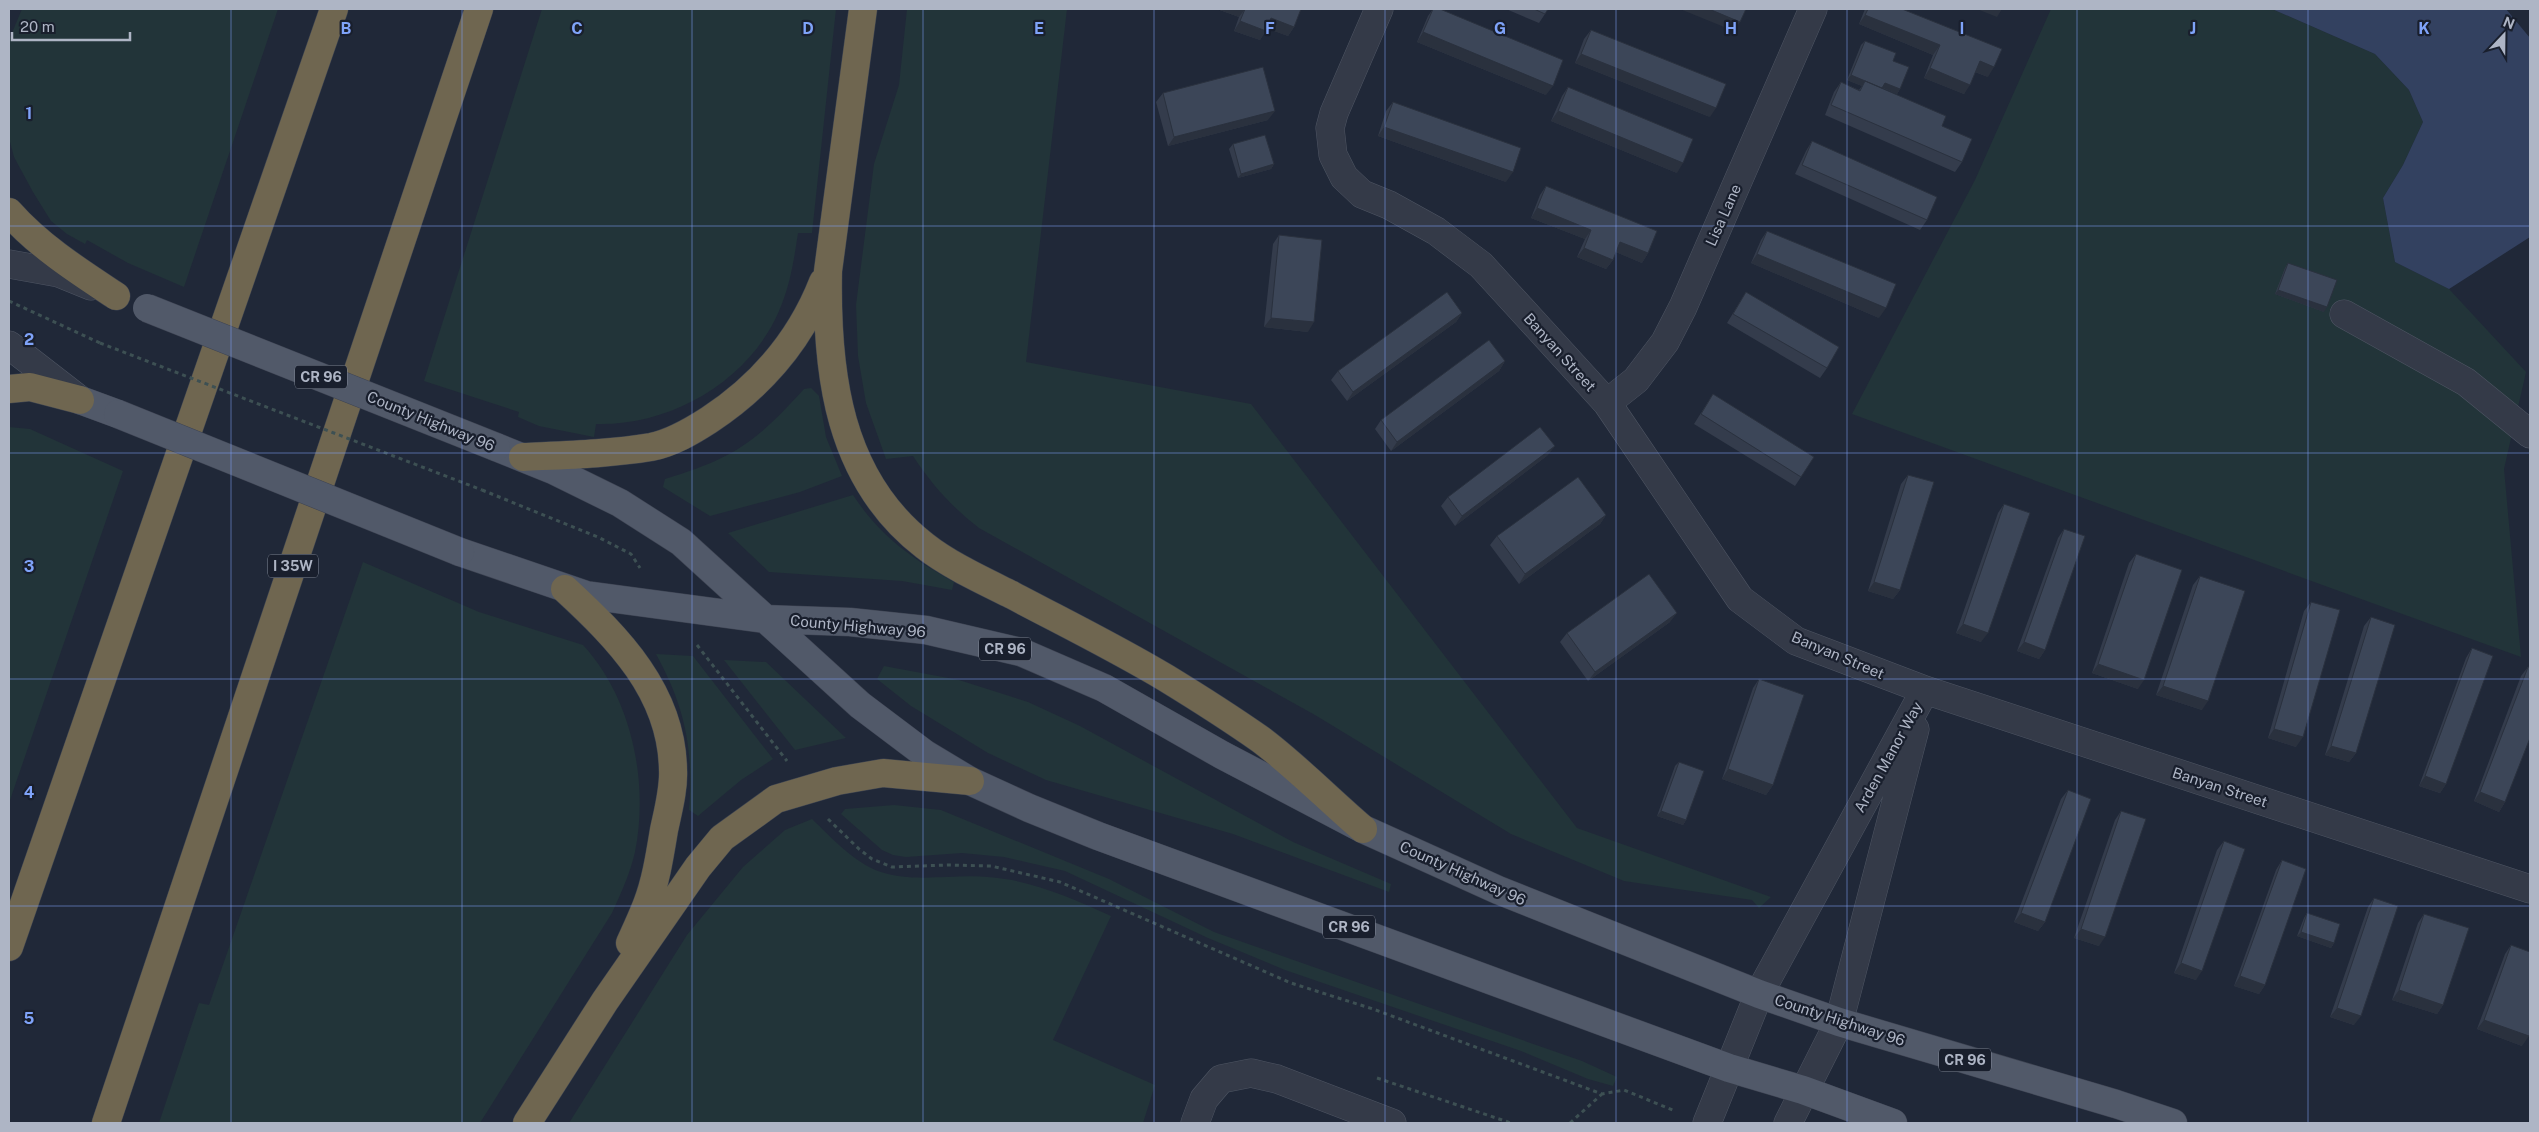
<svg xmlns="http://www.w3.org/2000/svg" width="2539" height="1132" font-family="'Public Sans',sans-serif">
<rect width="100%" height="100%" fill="#202838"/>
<path fill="#223439" d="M22 9H278L184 287 128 263 87 240 85 244 67 234 51 221 33 192 14 157 9 138V40Z
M542 9H836L812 233H798C794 260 790 286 779 311 749 381 671 426 596 424L594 437 539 426 518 417 519 412 424 381Z
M907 9H1067L1026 362 1251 404 1577 828 1771 897 1759 908 1752 900 1624 881 1511 834 1315 715 979 528C952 507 932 485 913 456L886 459 866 403 858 356 856 305 874 164 899 85Z
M2051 9H2272L2375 54 2409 90 2423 122 2403 165 2383 198 2395 262 2449 289 2526 372 2504 469 2521 657 1852 414 1975 180Z
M811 388 819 396 826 437 842 476 800 492 710 516 663 487 665 479C734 458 755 443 804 389Z
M9 427 30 429 123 471 9 803Z
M853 495C881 537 911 558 954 582L952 590 902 581 769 572 728 533Z
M363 562 479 612 583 645C632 698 649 782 635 852 630 874 621 893 612 913L480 1123H159L199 1003 209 1005Z
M656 654 693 656 773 759 741 780 698 816 689 810C694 750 685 707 656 654Z
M724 660 766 662 846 738 795 750Z
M884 666 959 680 1028 702 1080 726 1293 842 1391 884 1389 892 1233 834 1046 780 988 753 911 706 877 679Z
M894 805 941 810 1109 879 1214 932 1582 1061 1617 1077 1613 1086 1588 1079 1521 1051 1285 970 1208 938 1065 871 1004 857 962 853 906 857 893 855 882 850 841 814 845 809Z
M812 819C832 838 854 863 881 872 914 883 953 874 988 877 1032 880 1071 898 1111 916L1053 1040 1155 1085 1143 1123H569L687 935 743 867 785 830Z"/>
<path fill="#334160" d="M2272 9H2506L2530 38V237L2449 289 2395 262 2383 198 2403 165 2423 122 2409 90 2375 54Z"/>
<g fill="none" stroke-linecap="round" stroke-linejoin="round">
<defs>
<path id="minor" d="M1379 9 1334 113 1330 128 1333 155 1344 177 1362 194 1389 205 1436 231 1481 265 1607 403 1740 599 1796 641 1925 690 2530 889
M9 264 59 273 91 286
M2344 314 2466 382 2530 434
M9 345 80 400
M1607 403 1636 380 1665 342 1683 307 1813 9
M1195 1123 1204 1099 1221 1079 1251 1073 1277 1079 1392 1123
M1707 1123 1759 994 1925 690
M1788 1123 1839 1022 1915 729"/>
<path id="major" d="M80 400 118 414
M496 447 553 470 620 503 681 542 860 705 925 754 970 781 1029 808 1098 836 1729 1068 1803 1090 1893 1123
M460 552 586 595 764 619 850 622 926 630 1021 652 1104 688 1222 755 1363 829 1498 890 1759 994 1839 1022 2116 1104 2173 1123"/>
<path id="highway" d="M863 9 828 271C826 373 838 479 925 546 949 565 984 581 1012 595 1063 622 1116 648 1166 678 1197 697 1230 718 1260 739 1295 765 1330 801 1363 829
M9 212C39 246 78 271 116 296
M9 389 30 387 80 400
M523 457C565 455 609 454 651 447 672 443 692 431 709 420 762 385 800 341 823 282
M565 589C618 638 672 692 673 770 674 789 668 811 664 830 660 854 656 881 647 904 642 917 636 930 630 943
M9 947 334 9
M106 1123 479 9
M527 1123 605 1001 698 867 722 838 776 799 837 781 883 773 970 781"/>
</defs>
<use href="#minor" stroke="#4e5563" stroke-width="29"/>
<use href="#major" stroke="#3d4352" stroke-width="29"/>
<use href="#highway" stroke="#3b4250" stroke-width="29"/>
<path stroke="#3d5053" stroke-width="3" stroke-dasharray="4 4" stroke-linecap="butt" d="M9 301 100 343
M482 490 598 537 631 554 640 568
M697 645 787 761
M828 819 859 849 872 859 892 867 948 865 991 866 1060 882 1291 983 1373 1009 1602 1094 1624 1090 1675 1111
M1377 1078 1511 1123
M1570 1123 1602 1094"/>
<use href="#minor" stroke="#343a48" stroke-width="28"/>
<use href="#major" stroke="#515969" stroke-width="28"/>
<use href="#highway" stroke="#6f6650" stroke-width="28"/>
<defs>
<path id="major-bridge" d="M147 308 496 447
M118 414 460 552"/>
</defs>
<use href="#major-bridge" stroke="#3d4352" stroke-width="29" stroke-linecap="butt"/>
<path stroke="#3d5053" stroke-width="3" stroke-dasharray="4 4" stroke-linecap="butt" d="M100 343 482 490"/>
<use href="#major-bridge" stroke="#515969" stroke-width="28"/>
</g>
<path fill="#343c4c" d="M1217 9H1301L1294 27 1288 36 1267 28 1260 40 1234 31 1239 17Z
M1433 9H1440L1546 95 1417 42 1428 16Z
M1506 9H1548L1545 14 1539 23Z
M1865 9H1902L1988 77 1975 72 1964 94 1924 78 1933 55 1859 24Z
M1591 30 1710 117 1575 63 1584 39Z
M1865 41 1893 61 1900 89 1897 94 1882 88V89L1942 126 1962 162 1955 172 1825 115 1834 92 1841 82 1859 90 1862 86 1847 80 1861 45Z
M1568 87 1677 173 1551 121 1562 96Z
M1163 93 1268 120 1168 146 1156 102Z
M1393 102 1506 182 1378 136 1386 111Z
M1812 141 1927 220 1920 230 1795 174 1806 151Z
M1233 144 1274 164 1271 169 1238 178 1229 149Z
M1546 186 1648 253 1642 263 1616 252 1613 260 1606 269 1577 257 1585 239 1531 218 1540 195Z
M1767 231 1879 318 1751 263 1761 240Z
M1279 235 1308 332 1264 327 1273 244Z
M2288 263 2324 312 2275 294 2285 268Z
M1746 292 1827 368 1820 378 1727 323Z
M1462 313 1456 322 1347 401 1331 380 1338 371Z
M1505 361 1499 371 1391 451 1375 429 1381 420Z
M1713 394 1801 477 1795 486 1694 424Z
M1548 455 1455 526 1441 506 1448 497Z
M1908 475 1900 590 1893 599 1868 591 1901 484Z
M2004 504 1981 642 1956 633 1998 513Z
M1606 515 1600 524 1519 584 1490 545 1497 536Z
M2064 529 2045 650 2039 659 2017 651 2058 538Z
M2136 554 2138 689 2092 673 2129 563Z
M2200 576 2202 710 2156 695 2193 585Z
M2311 602 2296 747 2268 738 2304 611Z
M2371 617 2356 753 2349 762 2325 755 2364 626Z
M1670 622 1588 681 1560 642 1567 633Z
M2472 648 2446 784 2440 793 2419 786 2466 658Z
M2528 667 2505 802 2499 812 2474 801 2521 676Z
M1759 679 1773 785 1766 795 1722 779 1753 688Z
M1679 762 1686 820 1683 825 1657 816 1675 766Z
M2068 790 2045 922 2038 931 2014 922 2061 799Z
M2121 811 2099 946 2074 938 2115 820Z
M2224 841 2196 980 2174 973 2217 850Z
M2282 860 2265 985 2259 994 2234 986 2276 870Z
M2374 898 2354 1025 2330 1017 2368 907Z
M2307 913 2334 943 2331 948 2297 936 2304 918Z
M2424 914 2443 1005 2437 1014 2392 1000 2418 923Z
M2511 945 2522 1046 2477 1029 2505 954Z"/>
<path fill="#2a313e" d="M1217 9H1245L1239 17Z
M1680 9H1709L1740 22 1734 31Z
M1977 9H2002L1997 17Z
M1865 15 1940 45 1933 55 1859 24Z
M1271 18 1294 27 1288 36 1265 28Z
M1240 21 1266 31 1260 40 1234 31Z
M1423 32 1553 86 1546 95 1417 42Z
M1581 54 1716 108 1710 117 1575 63Z
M1980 61 1994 67 1988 77 1973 71Z
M1930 68 1970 85 1964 94 1924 78Z
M1851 75 1882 88 1879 93 1865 81 1862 86 1847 80Z
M1885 83 1900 89 1897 94 1881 87Z
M1275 111 1268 120 1168 146 1174 137Z
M1558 111 1683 163 1677 173 1551 121Z
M1384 127 1513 172 1506 182 1378 136Z
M1274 164 1271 169 1238 178 1241 174Z
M1537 208 1591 230 1585 239 1531 218Z
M1620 242 1648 253 1642 263 1613 251Z
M1584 248 1613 260 1606 269 1577 257Z
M1757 254 1886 308 1879 318 1751 263Z
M2278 290 2327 307 2324 312 2275 294Z
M1462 313 1456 322 1347 401 1353 392Z
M1271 318 1314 322 1308 332 1264 327Z
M1505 361 1499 371 1391 451 1397 442Z
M1555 446 1548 455 1455 526 1462 516Z
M1606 515 1600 524 1519 584 1525 574Z
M1874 582 1900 590 1893 599 1868 591Z
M1677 613 1670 622 1588 681 1595 672Z
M1963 624 1988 633 1981 642 1956 633Z
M2024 642 2045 650 2039 659 2017 651Z
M2098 664 2144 680 2138 689 2092 673Z
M2163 686 2208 701 2202 710 2156 695Z
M2274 729 2303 737 2296 747 2268 738Z
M2331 746 2356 753 2349 762 2325 755Z
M1728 769 1773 785 1766 795 1722 779Z
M2425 776 2446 784 2440 793 2419 786Z
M2480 792 2505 802 2499 812 2474 801Z
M1661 811 1686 820 1683 825 1657 816Z
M2021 913 2045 922 2038 931 2014 922Z
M2081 929 2105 937 2099 946 2074 938Z
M2301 932 2334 943 2331 948 2297 936Z
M2181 963 2202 971 2196 980 2174 973Z
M2240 976 2265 985 2259 994 2234 986Z
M2399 990 2443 1005 2437 1014 2392 1000Z
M2337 1008 2361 1016 2354 1025 2330 1017Z
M2484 1020 2529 1036 2522 1046 2477 1029Z"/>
<path fill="#3c4658" stroke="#2a313e" d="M1245 9H1301L1294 27 1271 18 1266 31 1240 21Z
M1433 9H1440L1563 60 1553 86 1423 32Z
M1534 9H1548L1545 14Z
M1709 9H1746L1740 22Z
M1868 9H1902L2002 49 1994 67 1980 61 1970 85 1930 68 1940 45 1865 15Z
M1591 30 1726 84 1716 108 1581 54Z
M1865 41 1896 53 1893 61 1909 67 1900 89 1885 83 1882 88 1851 75Z
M1263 67 1275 111 1174 137 1163 93Z
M1865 81 1946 116 1942 126 1972 139 1962 162 1831 105 1841 82 1860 91Z
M1568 87 1693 139 1683 163 1558 111Z
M1393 102 1521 148 1513 172 1384 127Z
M1265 135 1274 164 1241 174 1233 144Z
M1812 141 1937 197 1927 220 1802 165Z
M1546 186 1657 231 1648 253 1620 242 1613 260 1584 248 1591 230 1537 208Z
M1767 231 1896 284 1886 308 1757 254Z
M1279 235 1322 240 1314 322 1271 318Z
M2288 263 2337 280 2327 307 2278 290Z
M1447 292 1462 313 1353 392 1338 371Z
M1746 292 1839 347 1827 368 1733 314Z
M1489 340 1505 361 1397 442 1381 420Z
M1713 394 1814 457 1801 477 1701 414Z
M1540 427 1555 446 1462 516 1448 497Z
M1908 475 1934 482 1900 590 1874 582Z
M1578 477 1606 515 1525 574 1497 536Z
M2004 504 2030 513 1988 633 1963 624Z
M2064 529 2085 536 2045 650 2024 642Z
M2136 554 2182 570 2144 680 2098 664Z
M1649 574 1677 613 1595 672 1567 633Z
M2200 576 2245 591 2208 701 2163 686Z
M2311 602 2340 610 2303 737 2274 729Z
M2371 617 2395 625 2356 753 2331 746Z
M2472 648 2493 656 2446 784 2425 776Z
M2528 667H2530V738L2505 802 2480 792Z
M1759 679 1804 695 1773 785 1728 769Z
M1679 762 1704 771 1686 820 1661 811Z
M2068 790 2091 799 2045 922 2021 913Z
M2121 811 2146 819 2105 937 2081 929Z
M2224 841 2245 849 2202 971 2181 963Z
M2282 860 2306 869 2265 985 2240 976Z
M2374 898 2398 906 2361 1016 2337 1008Z
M2307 913 2340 924 2334 943 2301 932Z
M2424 914 2469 928 2443 1005 2399 990Z
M2511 945 2530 952V1033L2529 1036 2484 1020Z"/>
<path fill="none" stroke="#7fa3f9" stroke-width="1" stroke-opacity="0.55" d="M231 9V1123M462 9V1123M692 9V1123M923 9V1123M1154 9V1123M1385 9V1123M1616 9V1123M1847 9V1123M2077 9V1123M2308 9V1123M9 226H2530M9 453H2530M9 679H2530M9 906H2530"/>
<g text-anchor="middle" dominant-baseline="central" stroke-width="4.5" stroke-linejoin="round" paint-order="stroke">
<g fill="#191f2d" stroke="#818897" stroke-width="1">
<rect x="295" y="365.5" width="52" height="23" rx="4"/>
<rect x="268" y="554.5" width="50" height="23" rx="4"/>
<rect x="979" y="637.5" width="52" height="23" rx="4"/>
<rect x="1323" y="915.5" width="52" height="23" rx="4"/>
<rect x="1939" y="1048.5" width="52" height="23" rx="4"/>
</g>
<g font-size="14" font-weight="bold" fill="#aeb5c5">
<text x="321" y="377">CR 96</text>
<text x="293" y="566">I 35W</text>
<text x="1005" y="649">CR 96</text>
<text x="1349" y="927">CR 96</text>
<text x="1965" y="1060">CR 96</text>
</g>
<g font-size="15" fill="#aeb5c5" stroke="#191f2d">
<text transform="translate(1723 215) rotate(-66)">Lisa Lane</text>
<text transform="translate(1560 352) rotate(48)">Banyan Street</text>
<text transform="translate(431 421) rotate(22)">County Highway 96</text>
<text transform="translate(858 626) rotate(5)">County Highway 96</text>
<text transform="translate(1838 655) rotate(23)">Banyan Street</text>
<text transform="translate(1888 757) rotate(-61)">Arden Manor Way</text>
<text transform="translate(2220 787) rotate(18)">Banyan Street</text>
<text transform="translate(1463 873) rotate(24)">County Highway 96</text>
<text transform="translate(1840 1020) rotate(18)">County Highway 96</text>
</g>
</g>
<g font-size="16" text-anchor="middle" font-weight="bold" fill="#7fa3f9" stroke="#191f2d" stroke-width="4.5" stroke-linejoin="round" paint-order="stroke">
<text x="346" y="34">B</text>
<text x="577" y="34">C</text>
<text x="808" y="34">D</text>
<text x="1039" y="34">E</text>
<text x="1270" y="34">F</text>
<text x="1500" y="34">G</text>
<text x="1731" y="34">H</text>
<text x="1962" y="34">I</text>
<text x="2193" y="34">J</text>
<text x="2424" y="34">K</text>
<text x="29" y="119">1</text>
<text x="29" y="345">2</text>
<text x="29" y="572">3</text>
<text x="29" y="798">4</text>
<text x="29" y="1024">5</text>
</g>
<rect width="2539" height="1132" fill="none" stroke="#aeb5c5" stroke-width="20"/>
<g transform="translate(2504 35) rotate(22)" stroke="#191f2d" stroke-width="4" paint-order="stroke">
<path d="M0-4L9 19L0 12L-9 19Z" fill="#aeb5c5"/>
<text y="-8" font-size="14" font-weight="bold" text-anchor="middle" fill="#aeb5c5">N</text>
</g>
<path d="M12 32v8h118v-8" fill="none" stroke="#aeb5c5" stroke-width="2.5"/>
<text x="20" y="32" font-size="15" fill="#aeb5c5" stroke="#191f2d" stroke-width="4" paint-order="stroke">20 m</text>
</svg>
